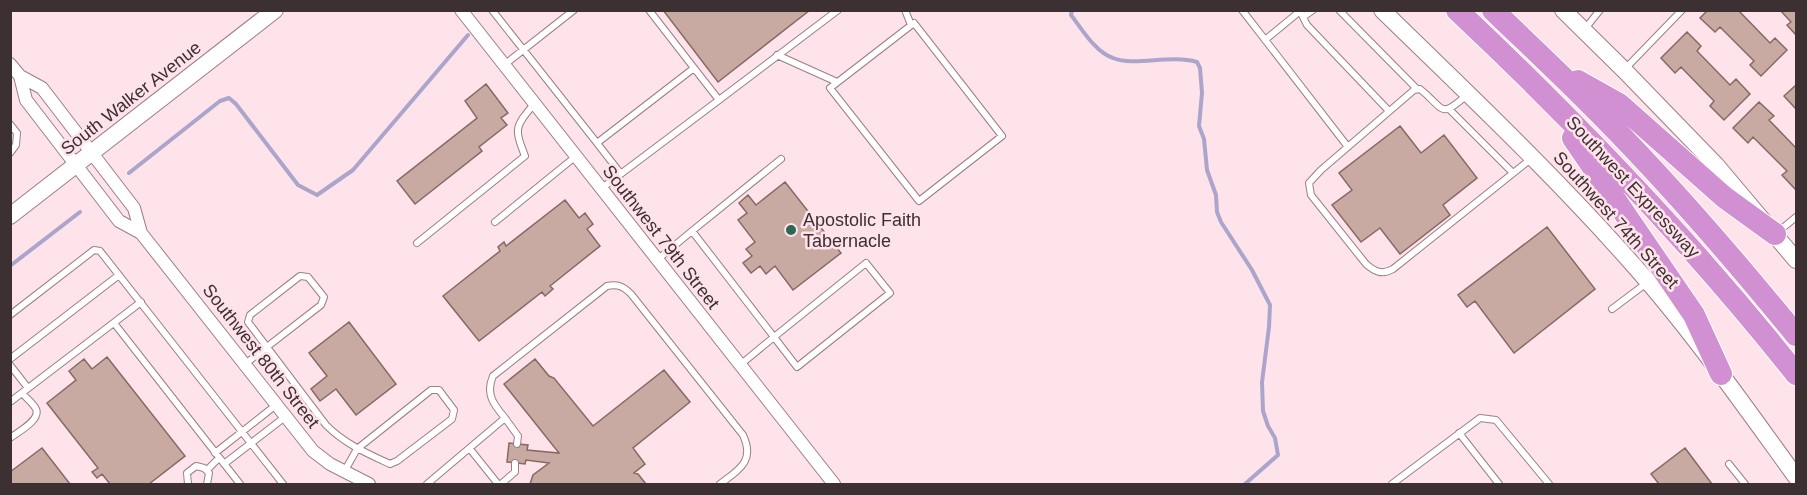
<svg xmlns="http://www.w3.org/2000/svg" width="1807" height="495" font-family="Helvetica,sans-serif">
<rect width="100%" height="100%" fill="#fee3ea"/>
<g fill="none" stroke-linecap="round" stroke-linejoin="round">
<path stroke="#aba5cb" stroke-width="4" d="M1072 10 1071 15C1082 29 1095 52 1113 58 1136 67 1169 54 1197 62L1200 68 1202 93 1199 126 1204 139 1207 170 1216 195 1217 212 1221 222 1252 270 1270 305 1269 327 1262 382 1263 411 1268 426 1275 438 1278 455 1245 484
M129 173 220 101 229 98 236 104 298 185 317 195 353 170 468 35
M10 266 80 212"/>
</g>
<path fill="#c9aaa2" stroke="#866962" stroke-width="1.5" d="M663 10H810L718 82Z
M1708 10H1738L1770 43 1775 38 1787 50 1761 76 1750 65 1754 61 1720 27 1715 32 1700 18Z
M1780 10H1796V35L1787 25 1791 22Z
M1687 32 1701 46 1697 51 1730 85 1736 79 1750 94 1724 120 1710 106 1714 101 1681 67 1675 73 1661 58Z
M486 84 508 113 501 118 507 125 479 147 482 151 415 204 397 181 477 118 465 101Z
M1796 85V109L1784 96Z
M1759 102 1774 116 1769 120 1796 148V190L1782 175 1787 171 1753 137 1748 143 1733 128Z
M1400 126 1421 153 1444 135 1477 178 1443 205 1450 215 1400 254 1380 228 1361 242 1332 205 1352 190 1339 173Z
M785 182 841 253 793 290 775 266 766 274 760 266 751 273 743 263 752 256 746 249 755 242 738 220 747 213 739 203 748 195 756 205Z
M565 200 579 218 585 213 593 224 587 229 600 246 550 286 553 289 545 296 542 292 479 341 443 296 500 251 498 247 504 242 506 246Z
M1547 227 1595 289 1514 353 1475 301 1467 307 1458 295Z
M349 322 396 384 356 415 336 389 320 401 311 389 327 376 309 353Z
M107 357 185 456 149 484H110L102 474 97 478 92 472 98 468 47 403 76 380 69 371 84 359 92 369Z
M535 359 549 376 554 378 593 426 664 370 690 402 633 448 645 464 634 473 638 474 646 484H530L533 475 549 463 526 460 525 464 507 462 509 443 528 445 527 450 559 453 504 384Z
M42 448 70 484H10V472Z
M1685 448 1712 484H1659L1651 474Z"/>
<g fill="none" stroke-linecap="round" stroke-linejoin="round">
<defs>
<path id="service" d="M492 10 597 143 694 68 649 10
M905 10 911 25
M1242 10 1348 147
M1339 10 1417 89
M1302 15 1303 17 1313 10
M1303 17 1307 25 1389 111
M914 23 1002 136 919 201 830 88Z
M1584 30 1600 10
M1265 40 1299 12
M777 55 837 82
M504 65 574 10
M1624 70 1682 10
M1468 94C1439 120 1445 109 1420 89L1414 90 1321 170 1309 183 1311 195 1366 264C1375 272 1382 275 1393 269L1532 158
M719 100 838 10
M1450 110 1513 173
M10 124 17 133 16 145 10 153
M597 143 621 174
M602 188 719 100 694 68
M495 222 575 157
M692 231 781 159
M1778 232 1796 217
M417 243 525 156C514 128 515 127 534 104
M657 260 692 231 774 337 740 365
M866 263 890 293 797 367 774 337Z
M1612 309 1648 282
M10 315 94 250 100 251 283 484
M114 323 240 484
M10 359 119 275
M245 364 321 305 324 297 308 277 300 276 250 315 248 322 326 425C345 444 366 453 390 464L397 461 452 419 454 410 439 390H431L357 449 344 472
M10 365 28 388
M10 402 141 302
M505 418 518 436 517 444
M1459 433 1499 484
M10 438C18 432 41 420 36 409 33 403 26 398 22 393
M470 449 498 484
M215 453 276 405
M224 464 285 417
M1729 464 1745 484
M207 470 219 458
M188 484 187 473 196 466 204 468 209 473 207 484
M427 484 505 418C494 405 485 394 493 376L607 286C618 284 623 286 631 294L743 435C755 461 740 469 720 484
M501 484 515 472V463
M1392 484 1480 418 1496 420 1549 484"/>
<path id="minor" d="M461 10 834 484
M10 64 20 76 26 100 119 221 141 233 313 451 330 464 369 484
M20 76 42 88 134 208 141 233"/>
<path id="secondary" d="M1382 10C1466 92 1551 172 1629 260 1690 328 1743 404 1796 477
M1563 10 1624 70 1716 165 1796 260
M10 216 275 10"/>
<path id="motorway" d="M1457 10C1578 124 1693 244 1796 374
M1493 10C1524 40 1555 69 1585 99 1660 173 1730 254 1796 335
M1578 81 1619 104 1724 197 1775 234
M1573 138 1694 315 1721 374"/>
</defs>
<use href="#service" stroke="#9c7e86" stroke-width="8"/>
<use href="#minor" stroke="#9c7e86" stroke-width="14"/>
<use href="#secondary" stroke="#9c7e86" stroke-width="18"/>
<use href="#motorway" stroke="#fff" stroke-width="24"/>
<use href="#service" stroke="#fff" stroke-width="6"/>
<use href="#minor" stroke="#fff" stroke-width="12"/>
<use href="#secondary" stroke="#fff" stroke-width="16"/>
<use href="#motorway" stroke="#d190d1" stroke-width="22"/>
</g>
<circle fill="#2a6855" stroke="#fee3ea" stroke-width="2" cx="791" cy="230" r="6"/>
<g text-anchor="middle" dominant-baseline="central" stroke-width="5" stroke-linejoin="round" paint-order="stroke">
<g font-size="18" fill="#3d3033" stroke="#fee3ea">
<text transform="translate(131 98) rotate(-38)">South Walker Avenue</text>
<text transform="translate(1633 187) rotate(47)">Southwest Expressway</text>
<text transform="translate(1616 220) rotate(48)">Southwest 74th Street</text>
<text transform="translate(661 237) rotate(52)">Southwest 79th Street</text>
<text transform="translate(261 356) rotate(52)">Southwest 80th Street</text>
</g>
<g font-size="18" fill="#3d3033" stroke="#fee3ea" text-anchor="start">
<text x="803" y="220">Apostolic Faith<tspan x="803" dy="21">Tabernacle</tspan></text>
</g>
</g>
<rect width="1807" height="495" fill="none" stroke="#3d3033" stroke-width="24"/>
</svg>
